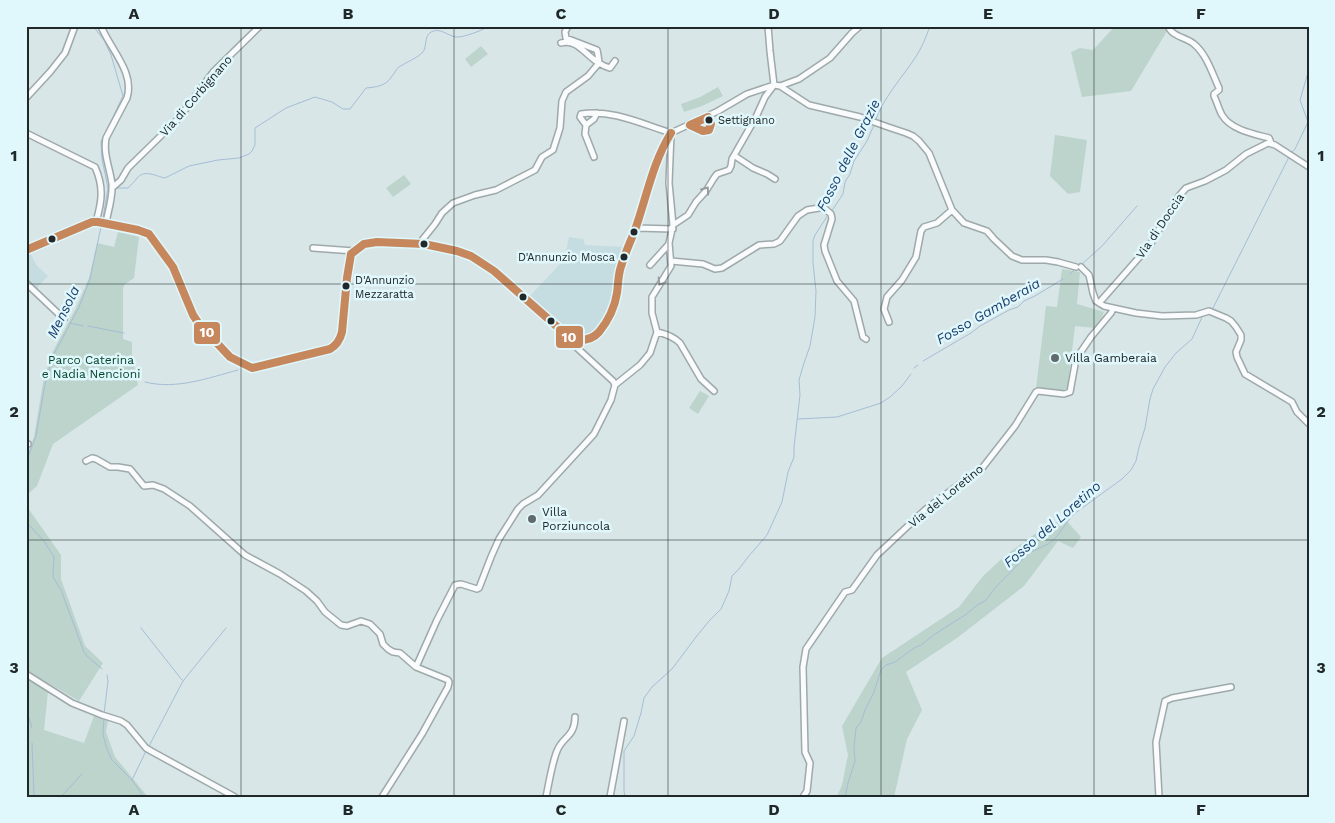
<svg xmlns="http://www.w3.org/2000/svg" width="1335" height="823" font-family="'Work Sans',sans-serif">
<rect width="100%" height="100%" fill="#d8e6e8"/>
<path fill="#c5dce1" d="M569 237 583 239 585 245 625 247 618 267 613 300 604 321 596 332 588 337 580 338 573 337 528 298 564 260Z
M30 253 37 266 48 276 35 290 26 282V255Z"/>
<path fill="#bcd4cc" d="M1115 26H1166L1167 31 1131 91 1082 97 1071 52 1080 48 1093 50Z
M481 46 488 54 471 67 465 59Z
M718 87 723 96 702 106 684 112 681 104 700 97Z
M1055 135 1087 140 1080 192 1068 194 1050 176Z
M404 175 411 184 393 197 386 188Z
M118 232 139 237 134 278 124 285 123 290V339L132 342V356L138 385 53 444 37 486 29 493 28 508 61 555V579L85 646 103 663 79 701 26 670V458L34 437 43 383 51 355 76 308 89 278 97 243 114 247Z
M1062 269 1080 272 1077 304 1104 312 1100 322 1095 328 1075 326 1067 392 1036 388 1046 306 1057 307Z
M700 391 709 396 698 414 689 408Z
M1064 518 1081 537 1073 548 1058 541 1024 586 957 638 906 672 922 710 907 739 894 797H837L842 785 848 755 842 726 882 658 959 607 983 576 1006 555 1035 534Z
M26 677 48 691 44 730 84 743 94 716 108 720 106 732 115 757 148 797H26Z"/>
<g fill="none" stroke-linecap="round" stroke-linejoin="round">
<path stroke="#a5bdd6" stroke-width="1" d="M93 26 104 40 111 55 123 96 101 142 102 159 108 188 103 218
M875 121C884 97 901 79 915 58 922 48 926 37 930 26
M1291 153 1295 149 1308 122 1300 100 1309 69
M116 188H128C131 185 134 182 137 178 145 169 155 176 165 178L189 166 218 160 239 158 249 154 252 151 255 145V128L286 108 315 97 332 102 343 109H350L366 88C377 87 386 86 392 76 395 73 396 69 399 67 406 62 416 59 422 53 428 47 423 37 431 32 440 27 448 36 456 37 462 38 484 30 489 26
M831 212 843 194 845 182 850 174 854 161 867 141 874 125
M1081 265 1102 246 1137 206
M1070 274 1075 269
M1212 310 1289 157
M70 323 83 326
M88 326 124 333
M923 361 971 333 980 326 1009 310 1018 307 1024 301 1035 296 1063 279
M914 368 918 365
M145 382C176 390 208 378 238 370
M798 419 837 417 881 403 890 397 902 386 911 374
M26 462 36 436 45 384 53 356 79 307 90 279 101 227
M26 522 44 541 54 557 53 577 61 590 84 652 87 656 102 669
M141 628 182 680
M26 708 32 728
M104 714 108 681 107 675
M104 717 103 735 107 749 112 760 132 780 144 797
M32 743 34 797
M148 748 183 681 226 628
M132 780 146 751
M61 797 82 774
M625 797 624 791V751L634 736 641 713 644 698 652 687 672 669 696 637 709 621 721 609 729 591 732 576 739 569 748 557 767 535 782 502 788 472 794 457V447L800 395 799 380 804 363 810 346 815 317 816 291 813 263V241L815 235 828 215
M845 797 848 783 855 761 854 747 856 728 861 722 865 710 874 692 881 670 886 665 895 662 914 648 921 645 935 634 965 615 979 604 985 601 996 587 1029 553 1050 543 1057 536 1071 517 1078 511 1122 479 1131 470 1136 461 1139 447 1145 428 1150 399 1153 389 1165 367 1176 353 1192 339 1203 315"/>
<defs>
<path id="minor" d="M101 26C110 49 135 72 127 98L106 138C103 154 110 168 112 184 113 197 108 211 106 223
M568 26 565 32 566 38 597 50 598 55 599 63
M768 26 770 51 774 85
M1168 26C1172 37 1186 37 1194 44 1207 55 1212 73 1219 88V90L1214 94V96C1217 102 1219 110 1222 115 1231 130 1254 134 1269 138L1271 143
M561 43C577 38 586 56 599 63 602 65 606 67 610 68L615 61
M780 86 809 105 860 117 888 127 906 133 913 136 919 141 929 153 952 210 964 223 987 231 994 239 1012 256 1022 260H1046L1058 262 1076 267
M26 98 50 72 65 53 75 26
M689 124 703 131 709 130 711 124 708 117
M586 125 594 119 597 113
M26 133 95 167C104 187 102 201 96 222
M735 156 753 168 767 174 775 179
M594 157 585 134 586 125 580 117 581 114C612 109 642 124 671 133L718 111 747 94 774 85 780 86 799 79 830 58 852 33 860 26
M112 188 121 180 128 168 179 118 214 71 260 26
M673 225 688 215 696 202 706 191 714 178 717 174 729 170 731 166 732 159 756 117 765 97 774 85
M636 228 673 229
M419 244 435 224 442 213 453 203 475 195 496 190 535 170 542 157 553 150 560 128 562 101 566 92 588 76 599 63
M313 248 354 251
M26 250 92 222H98L138 230 149 234 173 267 193 315 199 324 230 357 238 362 252 368 257 367 330 349C338 346 340 339 342 332L347 278 351 254 354 251 364 244 377 242 396 243 424 244 457 251 471 256 494 271 571 339C581 342 592 340 599 332 607 321 615 306 617 293 618 284 618 275 621 267 625 253 631 240 636 227 646 197 653 159 671 133
M671 261 703 264 715 269 722 268 759 245 774 244 780 241 798 216 807 210 819 208H824L831 214 832 219 824 245 825 251 837 281 854 301 863 337 866 339
M650 265 669 244
M1081 267 1089 275 1093 293 1096 301 1104 306 1136 313 1162 316 1196 315 1209 311 1226 318 1231 321 1236 327 1241 335V340L1236 352 1237 357 1245 374 1292 402 1297 412 1309 424
M26 283 64 319
M1099 303 1150 245 1179 196 1186 188 1205 181 1226 170 1246 154 1268 143 1275 145 1309 167
M889 322 884 309 887 297 902 280 916 257 921 231 924 227 937 223 952 210
M657 332C666 334 674 337 680 343L701 379 714 391
M571 339 575 346 613 381 615 385
M26 444H28
M86 461 92 458 96 459 110 467H118L130 469 144 486 153 485 164 489 190 506 245 555 280 574 306 591 317 601 325 612 341 625 347 626 361 621 370 624 380 634 383 644 388 649 393 652 400 653 416 667 448 680 449 682 448 687 422 734 382 797
M416 667 437 620 455 585 461 584 477 589 479 588 491 557 499 539 518 509 523 504 538 495 594 434 611 400 615 385 640 365 650 353 657 332 652 313V297L671 266 669 243 673 225 669 183 671 134
M26 674 72 703 102 715 121 721 127 725 146 748 151 751 235 797
M546 797C549 783 552 763 557 751 562 737 575 737 575 717
M610 797 624 721
M803 797 807 791 810 763 805 752 803 667 806 649 845 592 852 590 877 555 926 509 983 467 1015 426 1036 392 1038 391 1064 394 1070 392 1076 359 1091 337 1111 313 1113 309
M1159 797 1156 742 1165 701 1172 698 1231 687"/>
</defs>
<use href="#minor" stroke="#9fa9aa" stroke-width="8"/>
<use href="#minor" stroke="#f9fbfc" stroke-width="5"/>
<defs>
<path id="bus-1" d="M708 117 711 124 709 130 703 131 690 125Z
M26 250 92 222H98L138 230 149 234 173 267 193 315 199 324 230 357 252 368 330 349C337 345 340 340 342 332L347 278 351 254 364 244 377 242 424 244 457 251 471 256 494 271 571 339C581 341 592 340 599 332 608 321 615 306 617 293 618 286 618 278 620 270 624 255 631 241 636 227 647 195 653 162 671 133"/>
</defs>
<use href="#bus-1" stroke="#e0f7fb" stroke-width="11"/>
<use href="#bus-1" stroke="#c6875c" stroke-width="8"/>
</g>
<defs><path id="oneway-chevron" d="M-2-3.5L2.5 0L-2 3.5" fill="none" stroke-width="1.6" stroke-linecap="round" stroke-linejoin="round" transform="scale(1.25)"/></defs>
<g stroke="#979c9e">
<use href="#oneway-chevron" transform="translate(706 190) rotate(-54)"/>
<use href="#oneway-chevron" transform="translate(661 282) rotate(123)"/>
</g>
<path fill="none" stroke="#20282a" stroke-width="1" stroke-opacity="0.55" d="M241 26V797M454 26V797M668 26V797M881 26V797M1094 26V797M26 284H1309M26 540H1309"/>
<g fill="#20282a" stroke="#e0f7fb" stroke-width="2">
<circle cx="709" cy="120" r="4.5"/>
<circle cx="634" cy="232" r="4.5"/>
<circle cx="52" cy="239" r="4.5"/>
<circle cx="424" cy="244" r="4.5"/>
<circle cx="624" cy="257" r="4.5"/>
<circle cx="346" cy="286" r="4.5"/>
<circle cx="523" cy="297" r="4.5"/>
<circle cx="551" cy="321" r="4.5"/>
</g>
<g fill="#606a6c" stroke="#e0f7fb" stroke-width="2">
<circle cx="1055" cy="358" r="5"/>
<circle cx="532" cy="519" r="5"/>
</g>
<g text-anchor="middle" dominant-baseline="central" stroke-width="5" stroke-linejoin="round" paint-order="stroke">
<g font-size="11" fill="#20282a" stroke="#e0f7fb" text-anchor="start">
<text x="718" y="120">Settignano</text>
<text x="615" y="257" text-anchor="end">D'Annunzio Mosca</text>
<text x="355" y="280">D'Annunzio<tspan x="355" dy="14">Mezzaratta</tspan></text>
</g>
<g font-size="12" fill="#20282a" stroke="#e0f7fb">
<text transform="translate(196 96) rotate(-49)">Via di Corbignano</text>
<text transform="translate(1160 226) rotate(-56)">Via di Doccia</text>
<text transform="translate(946 496) rotate(-39)">Via del Loretino</text>
</g>
<g font-size="12" fill="#20282a" stroke="#e0f7fb" text-anchor="start">
<text x="1065" y="358">Villa Gamberaia</text>
<text x="542" y="512">Villa<tspan x="542" dy="14">Porziuncola</tspan></text>
</g>
<g font-size="12" fill="#03452e" stroke="#e0f7fb">
<text x="91" y="360">Parco Caterina<tspan x="91" dy="14">e Nadia Nencioni</tspan></text>
</g>
<g font-size="14" font-style="italic" fill="#1a3e6d" stroke="#e0f7fb">
<text transform="translate(848 155) rotate(-63)">Fosso delle Grazie</text>
<text transform="translate(988 311) rotate(-30)">Fosso Gamberaia</text>
<text transform="translate(63 312) rotate(-64)">Mensola</text>
<text transform="translate(1052 524) rotate(-41)">Fosso del Loretino</text>
</g>
</g>
<g stroke="#e0f7fb" stroke-width="2">
<rect x="193" y="321" width="28" height="24" rx="5" fill="#c6875c"/>
<rect x="555" y="325" width="29" height="24" rx="5" fill="#c6875c"/>
</g>
<g font-size="14" text-anchor="middle" font-weight="bold" fill="#fff">
<text x="207" y="337">10</text>
<text x="569" y="342">10</text>
</g>
<rect width="1335" height="823" fill="none" stroke="#e0f7fb" stroke-width="55"/>
<rect x="28" y="28" width="1280" height="768" fill="none" stroke="#20282a" stroke-width="2"/>
<g font-size="16" text-anchor="middle" font-weight="bold" fill="#20282a">
<text x="134" y="19">A</text>
<text x="348" y="19">B</text>
<text x="561" y="19">C</text>
<text x="774" y="19">D</text>
<text x="988" y="19">E</text>
<text x="1201" y="19">F</text>
<text x="14" y="161">1</text>
<text x="1321" y="161">1</text>
<text x="14" y="417">2</text>
<text x="1321" y="417">2</text>
<text x="14" y="673">3</text>
<text x="1321" y="673">3</text>
<text x="134" y="815">A</text>
<text x="348" y="815">B</text>
<text x="561" y="815">C</text>
<text x="774" y="815">D</text>
<text x="988" y="815">E</text>
<text x="1201" y="815">F</text>
</g>
</svg>
